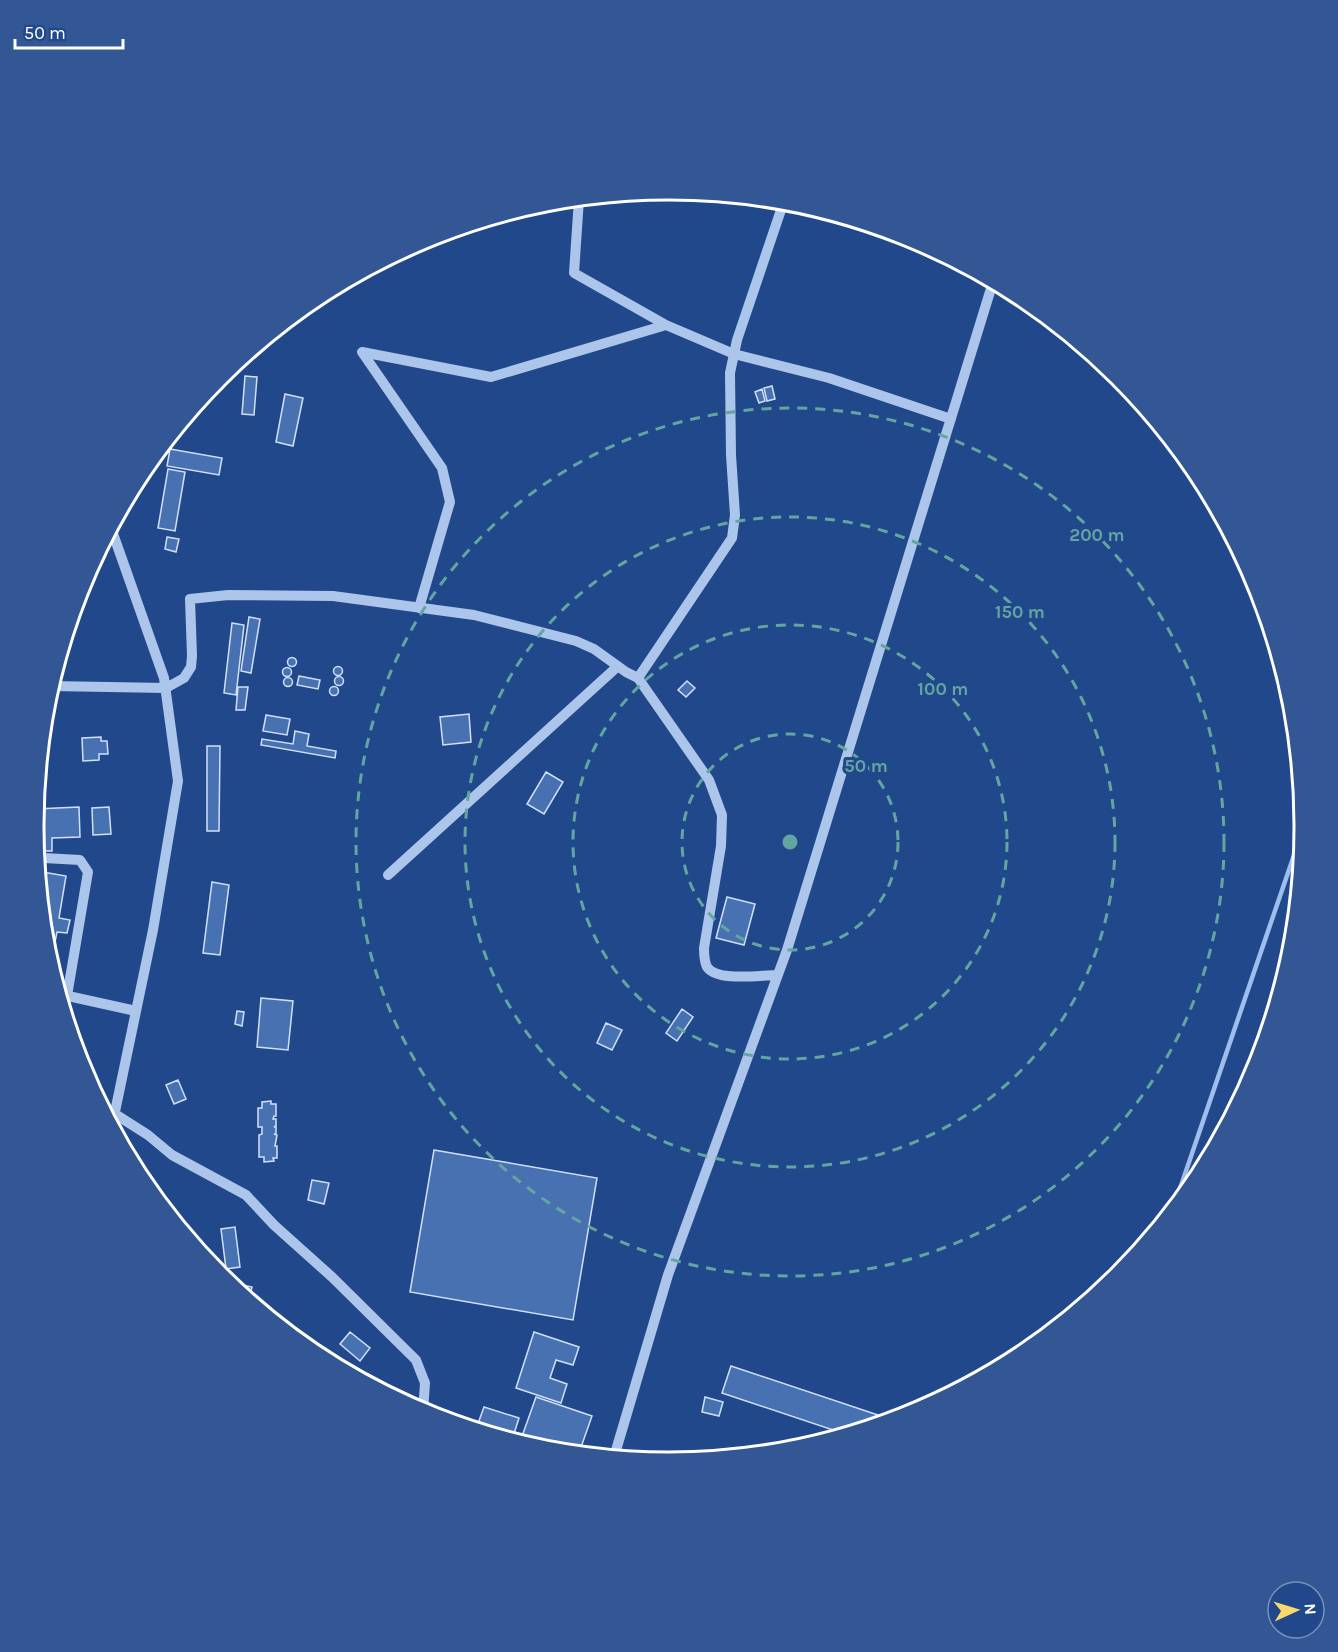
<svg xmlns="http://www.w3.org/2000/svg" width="1338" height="1652" font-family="Karla,sans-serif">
<rect width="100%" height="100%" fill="#20488b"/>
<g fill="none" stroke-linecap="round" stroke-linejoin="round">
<path stroke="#9fbeed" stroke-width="4.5" d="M1173 1209 1305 823"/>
</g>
<path fill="#4871b2" stroke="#d1e0f8" stroke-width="1.5" d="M245 376 257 377 254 415 242 414Z
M772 386 775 399 767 401 764 388Z
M762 389 765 401 759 403 755 392Z
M285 394 303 398 293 446 276 442Z
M170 449 222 458 219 475 167 466Z
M168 469 185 472 175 531 158 528Z
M167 537 179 539 176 552 165 549Z
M249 617 260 619 251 673 241 671Z
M232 623 244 625 236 695 224 693Z
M287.5 662a4.5 4.5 0 1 1 9 0a4.5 4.5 0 1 1-9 0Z
M333.5 671a4.5 4.5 0 1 1 9 0a4.5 4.5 0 1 1-9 0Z
M282.5 672a4.5 4.5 0 1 1 9 0a4.5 4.5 0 1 1-9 0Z
M299 676 320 680 318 689 297 685Z
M334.5 681a4.5 4.5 0 1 1 9 0a4.5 4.5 0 1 1-9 0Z
M283.5 682a4.5 4.5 0 1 1 9 0a4.5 4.5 0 1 1-9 0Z
M687 681 695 688 686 697 678 690Z
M329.5 691a4.5 4.5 0 1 1 9 0a4.5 4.5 0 1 1-9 0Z
M238 687H248L245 710H236Z
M469 714 471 742 443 745 440 717Z
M266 715 290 719 287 735 263 731Z
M295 731 309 734 307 746 336 751 335 758 261 745 262 739 293 744Z
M42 737 41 775H38Z
M101 737V741H107L108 754H99V760L83 761 82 738Z
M207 746H220L219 831H207Z
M546 772 563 782 544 814 527 804Z
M79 807 80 837 52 838V851H43L42 839H34L35 809Z
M109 807 111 834 93 835 92 808Z
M37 871 66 876 59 918 70 920 67 933 57 932 50 967 45 950Z
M212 882 229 885 220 955 203 953Z
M727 897 755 904 744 945 716 938Z
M261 998 293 1001 288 1050 257 1047Z
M682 1009 693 1017 677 1041 666 1033Z
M237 1011 244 1012 242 1026 235 1024Z
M606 1023 622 1030 612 1050 597 1043Z
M178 1080 186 1099 174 1104 166 1085Z
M271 1101V1104H276V1116H274L273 1119H276V1126L274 1127H276V1134H274L277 1135 275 1146H277V1158H273L274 1161 264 1162V1157H259V1135L262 1134V1127H258V1108H262V1102Z
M434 1150 597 1178 573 1320 410 1292Z
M312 1180 329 1183 324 1204 308 1200Z
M235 1227 240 1267 226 1269 221 1229Z
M237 1284 252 1287 249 1300 236 1289Z
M350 1332 370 1348 360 1361 340 1344Z
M534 1332 579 1347 573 1365 556 1360 550 1378 567 1384 561 1403 516 1388Z
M731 1366 887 1418 886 1422 845 1434 722 1393Z
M536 1397 592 1416 579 1453 545 1450 520 1442Z
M705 1397 723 1402 719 1416 702 1412Z
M484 1407 519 1418 512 1440 476 1429Z"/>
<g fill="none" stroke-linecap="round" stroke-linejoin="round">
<path stroke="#acc5eb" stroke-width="10" d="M579 199 574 273 666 325
M111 528 164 678 178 781 153 930 112 1126
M419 608 450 502 442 468 362 352 491 377 666 325 734 354 829 378 951 419
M50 686 166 688 184 678 191 667 192 656 190 599 228 595 333 596 474 615 576 641 594 649 626 672 638 678
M44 858 80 860 88 872 67 996
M388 875 618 666
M777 975C760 975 717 982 707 967 704 961 704 955 704 948L721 846 722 815 709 780 638 678 732 538 735 515 731 455 730 373 737 340 784 201
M59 994 136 1011
M115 1114 148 1135 172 1155 246 1195 274 1225 332 1277 416 1360 425 1383 423 1412
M614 1457 668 1275 787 950 993 282"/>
</g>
<g fill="none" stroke="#63a6a1" stroke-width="3" stroke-dasharray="10 8">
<circle cx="790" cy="842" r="108"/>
<circle cx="790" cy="842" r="217"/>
<circle cx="790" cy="842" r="325"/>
<circle cx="790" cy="842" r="434"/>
</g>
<path d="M0 0H1338V1652H0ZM669 200H669A625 625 0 0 1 1294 825V827A625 625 0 0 1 669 1452H669A625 625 0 0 1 44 827V825A625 625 0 0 1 669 200Z" fill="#325794" fill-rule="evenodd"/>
<path fill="none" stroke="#fff" stroke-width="3" d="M669 200H669A625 625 0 0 1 1294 825V827A625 625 0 0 1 669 1452H669A625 625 0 0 1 44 827V825A625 625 0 0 1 669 200Z"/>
<circle cx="790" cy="842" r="9" fill="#63a6a1" stroke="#20488b" stroke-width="3"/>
<g font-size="18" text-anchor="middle" font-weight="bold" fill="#63a6a1" stroke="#20488b" stroke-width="6" stroke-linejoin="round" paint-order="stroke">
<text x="1097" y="541">200 m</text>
<text x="1020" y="618">150 m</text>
<text x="943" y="695">100 m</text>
<text x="866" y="772">50 m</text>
</g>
<g transform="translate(1296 1610) rotate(86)"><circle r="28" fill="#20488b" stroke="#7991b9" stroke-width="1.5"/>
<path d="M0-4.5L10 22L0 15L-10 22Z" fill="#f9d96c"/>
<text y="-9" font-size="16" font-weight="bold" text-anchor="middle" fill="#ffffff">N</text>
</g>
<path d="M15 39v9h108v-9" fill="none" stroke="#ffffff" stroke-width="3"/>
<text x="24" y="39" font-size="18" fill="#ffffff" stroke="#20488b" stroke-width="4.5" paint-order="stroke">50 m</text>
</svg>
